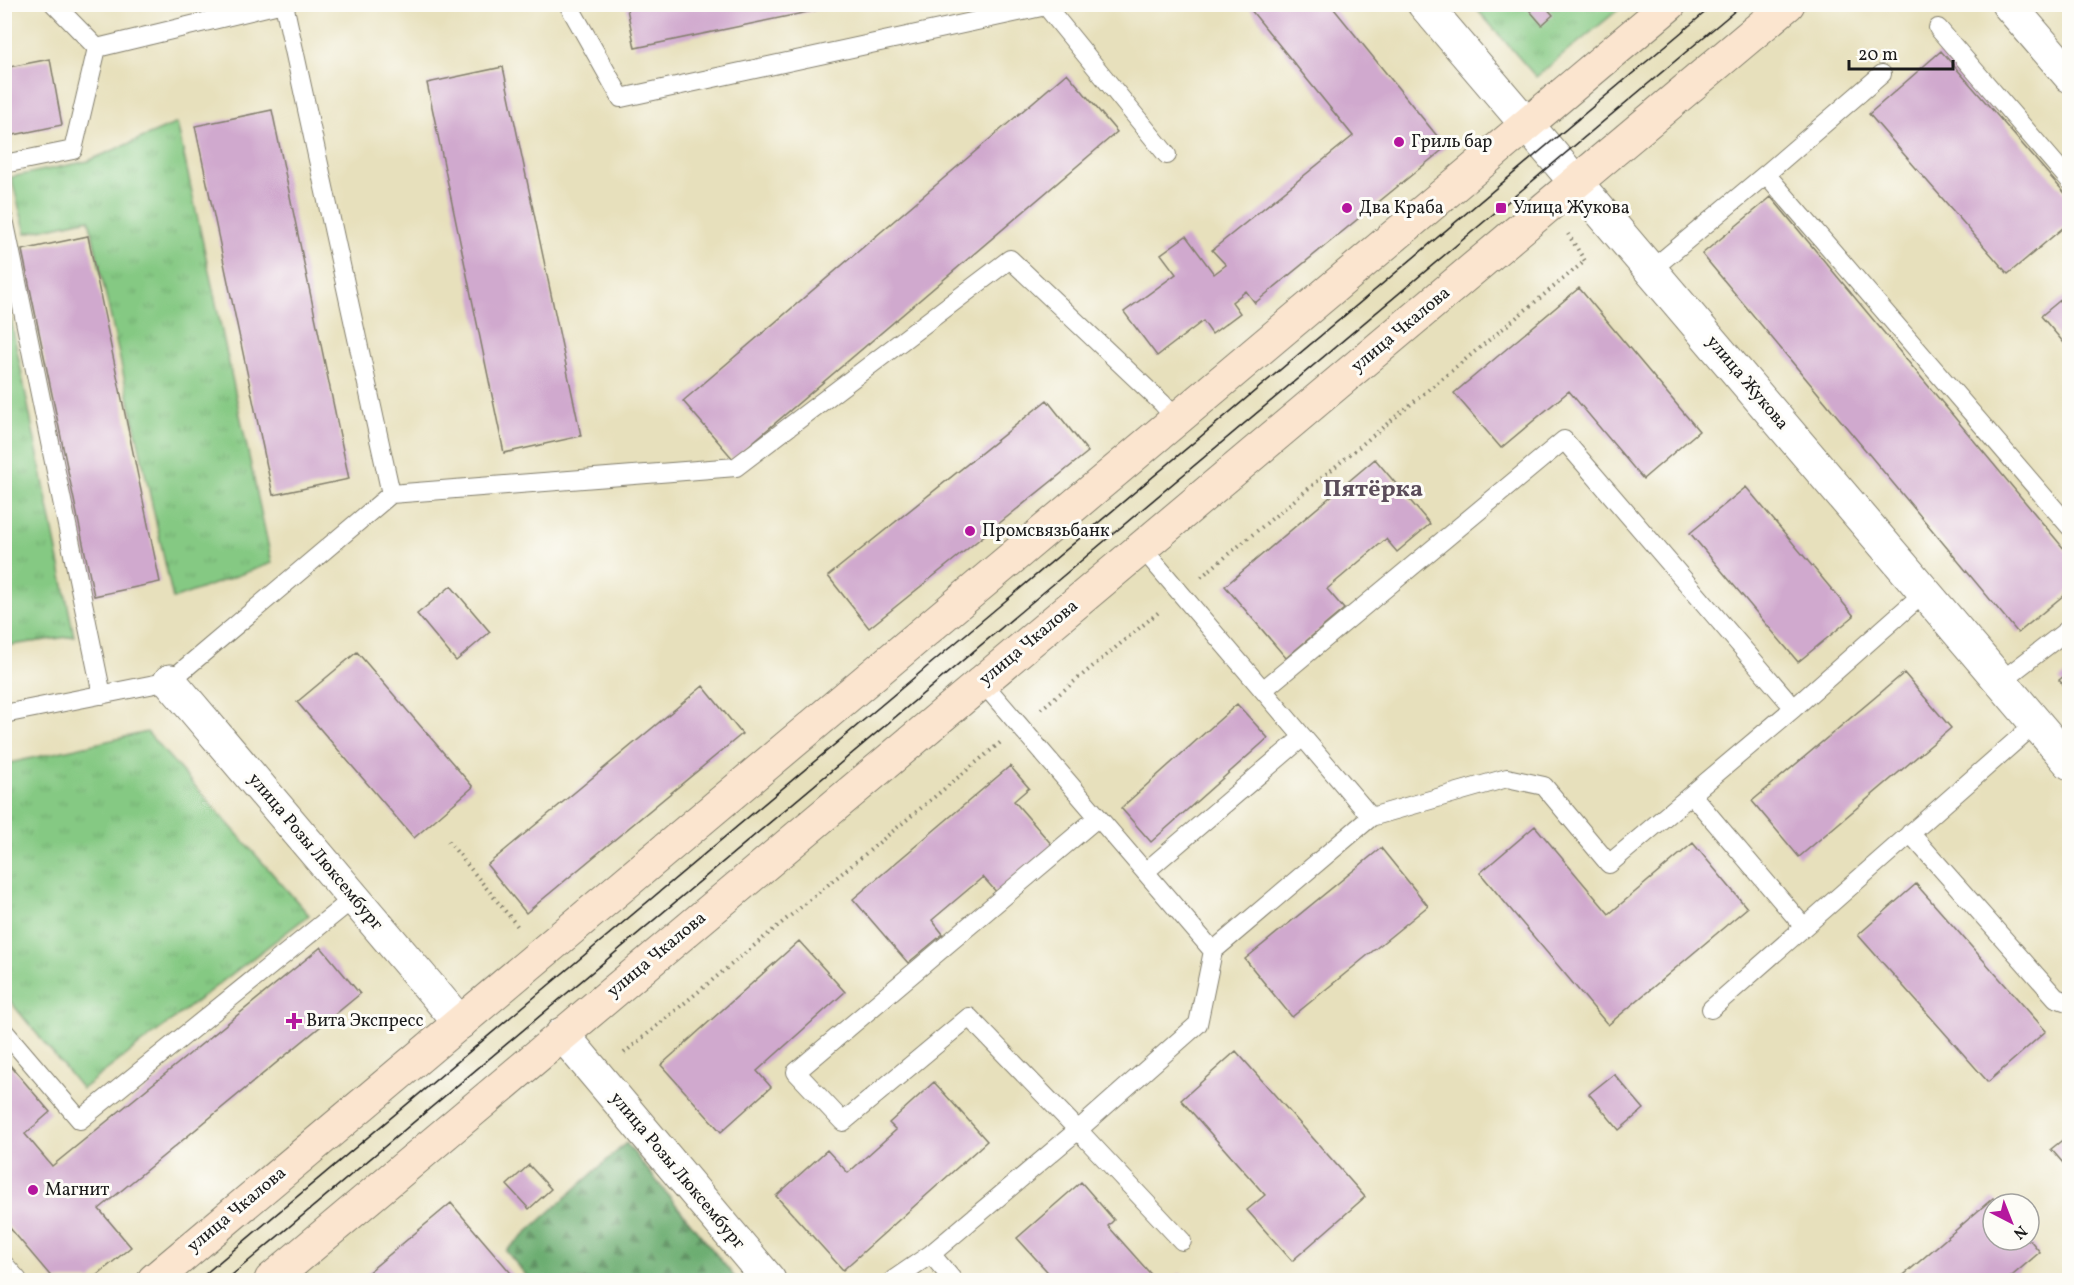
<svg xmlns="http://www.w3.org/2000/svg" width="2074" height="1285" font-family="Vollkorn,serif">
<defs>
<pattern id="forest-firs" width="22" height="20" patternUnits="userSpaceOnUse" patternTransform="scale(1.5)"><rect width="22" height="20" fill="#6cad71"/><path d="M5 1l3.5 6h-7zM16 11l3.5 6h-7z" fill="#588c5c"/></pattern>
<pattern id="park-tufts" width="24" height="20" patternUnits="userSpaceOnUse" patternTransform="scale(1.5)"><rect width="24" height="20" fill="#85c983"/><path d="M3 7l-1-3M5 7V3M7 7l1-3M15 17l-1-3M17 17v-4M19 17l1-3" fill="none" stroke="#72ac71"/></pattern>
</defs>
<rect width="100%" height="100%" fill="#fdfcf7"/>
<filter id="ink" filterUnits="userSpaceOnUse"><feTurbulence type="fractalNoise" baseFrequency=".0167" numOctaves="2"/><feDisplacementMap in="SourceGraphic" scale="12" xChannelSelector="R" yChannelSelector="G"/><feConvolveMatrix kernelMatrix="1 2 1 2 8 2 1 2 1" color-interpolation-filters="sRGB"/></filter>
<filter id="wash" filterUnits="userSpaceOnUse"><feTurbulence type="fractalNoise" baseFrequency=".008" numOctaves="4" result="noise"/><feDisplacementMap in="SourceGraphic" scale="24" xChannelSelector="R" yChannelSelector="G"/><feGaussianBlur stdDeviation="1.35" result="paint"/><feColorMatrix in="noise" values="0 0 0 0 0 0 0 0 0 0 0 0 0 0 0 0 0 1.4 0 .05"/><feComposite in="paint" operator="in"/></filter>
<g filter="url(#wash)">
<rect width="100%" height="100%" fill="#e7e0bc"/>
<path fill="url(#forest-firs)" stroke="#446446" stroke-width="1.5" d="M626 1143 737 1280H530L506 1251Z"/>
<path fill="url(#park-tufts)" stroke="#507250" stroke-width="1.5" d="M1473 5H1624L1536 77Z
M177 123 272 563 173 599 89 219 26 233 11 177 88 161Z
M5 290 74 636 5 646H4Z
M147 732 309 915 82 1089 5 995V764Z"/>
<g id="blocks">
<path fill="#d0a9ce" d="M626 4H837V6L635 48Z
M1246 4H1330L1446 147 1255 303 1246 291 1232 302 1240 313 1212 334 1203 321 1157 356 1124 312 1176 274 1161 254 1186 236 1214 274 1226 265 1212 250 1353 136Z
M1524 4H1543L1553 15 1542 25Z
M1941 51 2070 199V222L2008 274 1869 114Z
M50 59 62 125 4 137V68Z
M503 67 581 436 504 453 427 83Z
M1067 73 1117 132 733 459 683 401Z
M272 110 349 479 273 495 195 126Z
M1771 197 2070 556V590L2018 633 1702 254Z
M88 236 160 582 94 596 22 250Z
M1579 288 1699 431 1643 479 1569 391 1501 448 1454 393Z
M2070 292V350L2041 316Z
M1047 400 1088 452 869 628 828 576Z
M1375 459 1430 524 1397 552 1386 539 1327 589 1344 609 1286 658 1225 586Z
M1746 487 1854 616 1798 662 1690 533Z
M451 586 490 632 456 661 417 614Z
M357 652 473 787 414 838 297 702Z
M2070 671V692L2059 680Z
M1904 673 1951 728 1799 857 1752 801Z
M703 686 742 734 526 913 487 865Z
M1237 704 1268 738 1151 842 1121 808Z
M1010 766 1029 788 1014 801 1053 846 998 894 983 877 932 920 943 934 908 963 853 899Z
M1535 826 1609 914 1693 843 1747 908 1608 1025 1480 873Z
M1381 848 1428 906 1292 1017 1245 959Z
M1916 884 2046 1031 1988 1082 1858 935Z
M799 941 845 992 757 1071 771 1087 721 1132 661 1065Z
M321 947 360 994 99 1209 131 1247 91 1280H54L4 1221V1058L50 1112 25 1134 52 1166Z
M1236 1051 1365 1197 1292 1261 1247 1210 1265 1195 1181 1100Z
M1614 1074 1644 1109 1619 1130 1589 1094Z
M934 1082 987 1141 843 1270 776 1196 827 1150 848 1173 896 1130 889 1123Z
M2070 1134V1171L2051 1149Z
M529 1165 551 1189 529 1209 507 1185Z
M1081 1182 1114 1220 1108 1226 1156 1280H1055L1017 1238Z
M1993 1198 1999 1204H1993V1240H2030L2040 1252 2007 1280H1898Z
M451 1203 516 1279 359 1280Z
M1180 1273 1186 1280H1171Z"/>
</g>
</g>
<g filter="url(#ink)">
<use href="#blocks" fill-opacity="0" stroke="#827e6c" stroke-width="1.5"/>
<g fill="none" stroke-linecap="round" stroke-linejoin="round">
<defs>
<path id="lane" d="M54 4 97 48
M284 4 391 494
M568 4 621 98 1046 6 1167 155
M1938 28 2070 181
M97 48 279 4
M4 164 73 150 97 48
M1766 174 1882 74
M4 219 102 695
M1651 270 1766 174 2070 527
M982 682 1213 951 1371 817 1142 548
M2000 682 2070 628
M1263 690 1564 440 1794 708 1609 864 1544 786 1507 778 1371 817
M1794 708 1925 592
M4 714 170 681 391 494 736 467 1010 259 1162 403 1176 419
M1692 795 1804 927
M1098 817 796 1072 843 1122 969 1017 1078 1130 1198 1024 1213 951
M1910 833 2056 998 2070 1003
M1145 872 1303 737
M1711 1009 2036 723
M4 1031 80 1120 354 898
M931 1254 1078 1130 1182 1241
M4 1264 18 1280
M893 1280 931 1254 953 1280"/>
<path id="street" d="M1424 4 2070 763
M2008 4 2070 76
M170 681 460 1023
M562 1034 769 1280"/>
<path id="secondary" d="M154 1280 1670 4
M271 1280 1788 4"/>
</defs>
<use href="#lane" stroke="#827e6c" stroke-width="20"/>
<use href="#street" stroke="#827e6c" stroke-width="35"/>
<use href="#secondary" stroke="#827e6c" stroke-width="35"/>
<path stroke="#827e6c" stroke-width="4" stroke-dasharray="1.5 4.5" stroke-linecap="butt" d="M1201 577 1585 261 1568 234
M1041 709 1160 611
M448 841 519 928
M624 1053 1001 742"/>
<use href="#lane" stroke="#fff" stroke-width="18"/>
<use href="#street" stroke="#fff" stroke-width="33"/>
<use href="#secondary" stroke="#fbe5cf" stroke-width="33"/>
<path stroke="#1c1c1c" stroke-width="1.5" d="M198 1280 1715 4
M226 1280 1743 4"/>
</g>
</g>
<g fill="#b5179e" stroke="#fdfcf7" stroke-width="2">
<circle cx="1399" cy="142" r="6"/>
<circle cx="1347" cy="208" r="6"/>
<rect x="1495" y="202" width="12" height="12" rx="3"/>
<circle cx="970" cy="531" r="6"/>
<path d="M291 1012h6v6h6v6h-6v6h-6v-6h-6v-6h6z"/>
<circle cx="33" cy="1190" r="6"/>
</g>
<g text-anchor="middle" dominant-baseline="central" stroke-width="6" stroke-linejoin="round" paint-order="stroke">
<g font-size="18" fill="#1c1c1c" stroke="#fdfcf7" text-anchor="start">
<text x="1411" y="142">Гриль бар</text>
<text x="1359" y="208">Два Краба</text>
<text x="1513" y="208">Улица Жукова</text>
<text x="982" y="531">Промсвязьбанк</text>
<text x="306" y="1021">Вита Экспресс</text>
<text x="45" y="1190">Магнит</text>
</g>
<g font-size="18" fill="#1c1c1c" stroke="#fdfcf7">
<text transform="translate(1401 330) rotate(-40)">улица Чкалова</text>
<text transform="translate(1747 383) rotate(50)">улица Жукова</text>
<text transform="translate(1029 643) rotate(-40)">улица Чкалова</text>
<text transform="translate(315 852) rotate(50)">улица Розы Люксембург</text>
<text transform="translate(657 955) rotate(-40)">улица Чкалова</text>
<text transform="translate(677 1171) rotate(50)">улица Розы Люксембург</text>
<text transform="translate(237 1210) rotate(-40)">улица Чкалова</text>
</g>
<g font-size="24" font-weight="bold" fill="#5b4d5a" stroke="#fdfcf7">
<text x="1373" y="490">Пятёрка</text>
</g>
</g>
<rect width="2074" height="1285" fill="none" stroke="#fdfcf7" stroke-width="24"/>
<g transform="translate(2011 1222) rotate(138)"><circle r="28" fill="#fdfcf7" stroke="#a3a29f" stroke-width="1.5"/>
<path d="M0-4.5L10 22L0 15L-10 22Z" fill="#b5179e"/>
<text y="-9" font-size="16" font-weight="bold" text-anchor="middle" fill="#1c1c1c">N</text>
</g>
<path d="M1849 60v9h104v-9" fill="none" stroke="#1c1c1c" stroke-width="3"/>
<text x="1858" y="60" font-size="18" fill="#1c1c1c" stroke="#fdfcf7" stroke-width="4.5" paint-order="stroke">20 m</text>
</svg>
